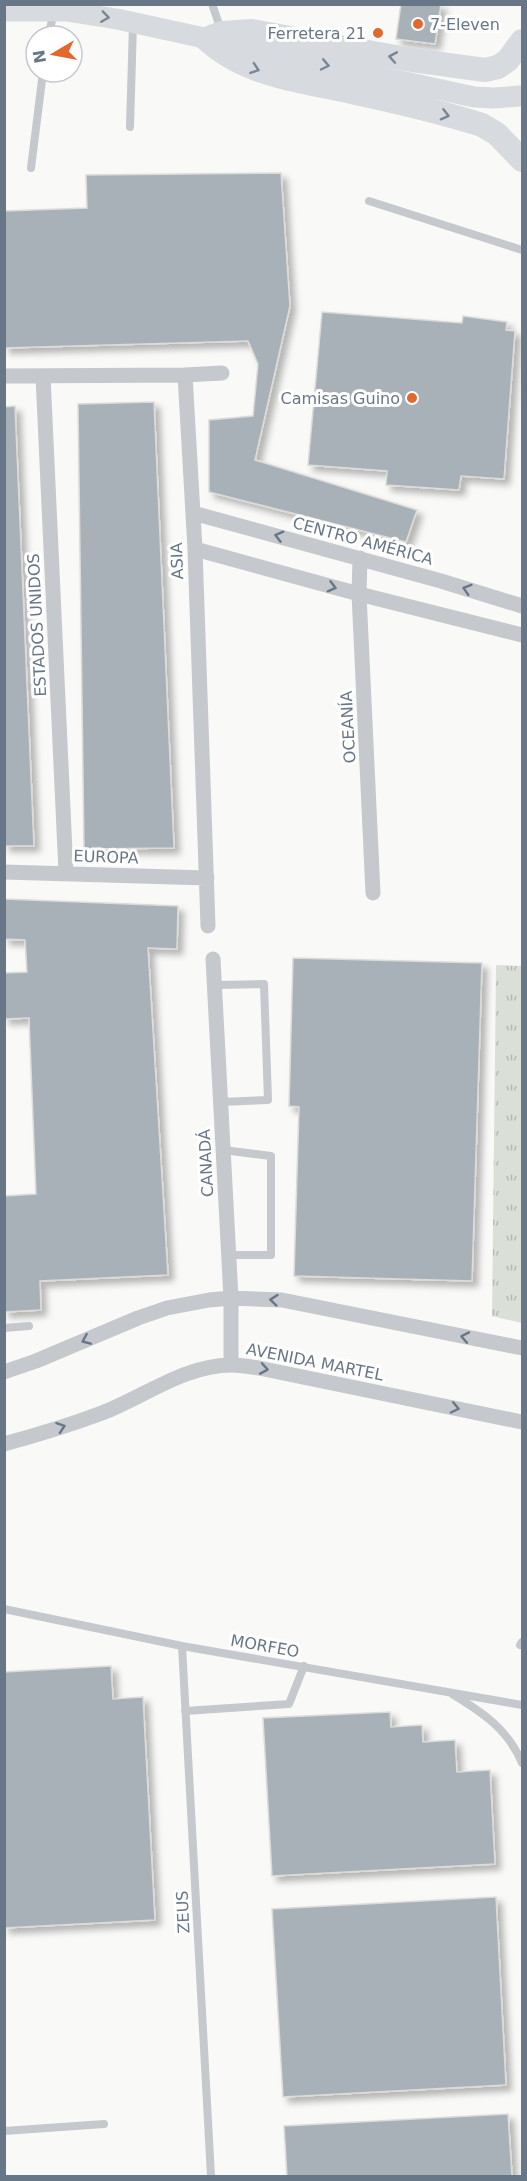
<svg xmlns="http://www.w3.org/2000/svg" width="527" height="2181" font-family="'DejaVu Sans',sans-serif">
<defs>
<pattern id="grass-tufts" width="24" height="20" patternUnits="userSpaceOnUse" patternTransform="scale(1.5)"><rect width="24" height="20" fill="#dae0d8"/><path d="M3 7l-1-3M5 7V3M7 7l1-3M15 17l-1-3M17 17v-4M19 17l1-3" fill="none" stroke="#b5bab5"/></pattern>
<filter id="shadow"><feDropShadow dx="5.5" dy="5.5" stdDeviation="3" flood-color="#0004"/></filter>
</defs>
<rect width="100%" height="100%" fill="#f9f9f7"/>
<path fill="url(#grass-tufts)" d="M496 965 522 966V1323L492 1316Z"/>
<path fill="#a9b1b8" stroke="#dbdbd9" stroke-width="1.5" filter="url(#shadow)" d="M401 4H441L435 44 396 39Z
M281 173 290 306 255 460 417 510 406 542 209 492V420L253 416 258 364 248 341 4 348V211L87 208 86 175Z
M322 312 462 323 463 316 507 322 506 330 515 331 504 479 461 476 459 490 386 485 387 471 308 465Z
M154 402 174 848 84 849 78 404Z
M15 406 34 846H4V407Z
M4 899 178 906 177 949 148 948 168 1275 40 1281 41 1310 4 1312V1196L36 1194 29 1018 4 1019V973L27 972 25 940 4 939Z
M293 958 482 963 472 1281 294 1276 299 1107 289 1106Z
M111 1666 113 1699 143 1697 155 1920 4 1928V1672Z
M390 1712 391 1727 422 1725 423 1742 455 1740 457 1772 490 1770 495 1864 272 1876 263 1718Z
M496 1897 506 2085 283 2097 272 1909Z
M508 2114 512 2176H287L284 2126Z"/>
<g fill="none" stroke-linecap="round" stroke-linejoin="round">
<path stroke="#c5c8cc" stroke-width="8" d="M212 4 221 30
M48 36 54 13
M130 127 133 24
M31 168 43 72
M369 201 522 250
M215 985 264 984 268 1100 221 1102
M223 1150 271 1156V1255H228
M4 1328 29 1326
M4 1609 182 1646 522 1705
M520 1645 522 1642
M182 1646 211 2176
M452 1694C482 1712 508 1729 522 1763
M185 1711 289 1704 304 1666
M4 2131 104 2124"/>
<path stroke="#c5c8cc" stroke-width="15" d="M185 375 195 549 208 926
M4 376 185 375 222 373
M43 376 66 873
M193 513 441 581 522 606
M195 549 359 594 522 635
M360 558 359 594 373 893
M4 872 207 878
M213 959 231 1298V1365
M4 1372 36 1361 138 1318 167 1308 209 1300 231 1298 282 1300 522 1348
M4 1444C37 1435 70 1425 102 1413 144 1397 184 1365 232 1365 241 1365 250 1367 259 1368L522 1422"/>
<path stroke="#d7dbdf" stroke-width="21" d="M4 11H66L117 19 474 97 494 98 519 96"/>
<path stroke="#d7dbdf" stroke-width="24" d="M206 39C247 77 303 81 356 93 398 102 441 112 482 125L497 134 522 160
M206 39 222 33 252 31 412 60 485 70 498 67 508 60 522 41"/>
</g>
<defs><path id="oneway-chevron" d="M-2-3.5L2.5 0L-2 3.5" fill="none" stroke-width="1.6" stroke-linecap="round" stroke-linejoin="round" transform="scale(1.5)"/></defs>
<g stroke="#798694">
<use href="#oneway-chevron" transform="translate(105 17) rotate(8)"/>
<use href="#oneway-chevron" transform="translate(393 57) rotate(-170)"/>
<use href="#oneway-chevron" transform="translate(325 65) rotate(12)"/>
<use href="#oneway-chevron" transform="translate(255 69) rotate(19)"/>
<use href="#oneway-chevron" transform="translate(445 115) rotate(14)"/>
</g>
<g stroke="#687787">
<use href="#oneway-chevron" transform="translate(279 536) rotate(-165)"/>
<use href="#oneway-chevron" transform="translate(332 587) rotate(15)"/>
<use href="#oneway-chevron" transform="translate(467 589) rotate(-163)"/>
<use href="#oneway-chevron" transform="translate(274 1300) rotate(-174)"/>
<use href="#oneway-chevron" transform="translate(465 1337) rotate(-169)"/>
<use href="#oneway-chevron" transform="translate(86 1340) rotate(157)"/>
<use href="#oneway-chevron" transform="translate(264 1369) rotate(10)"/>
<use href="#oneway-chevron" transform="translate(455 1408) rotate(12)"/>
<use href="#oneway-chevron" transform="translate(61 1427) rotate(-19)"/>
</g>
<g fill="#e2682d" stroke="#fff" stroke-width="2">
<circle cx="418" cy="24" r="6"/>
<circle cx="378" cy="33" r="6"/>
<circle cx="412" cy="398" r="6"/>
</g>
<g text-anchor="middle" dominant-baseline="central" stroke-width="6" stroke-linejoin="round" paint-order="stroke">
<g font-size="16" fill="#687787" stroke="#fff" text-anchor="end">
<text x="430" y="24" text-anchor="start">7-Eleven</text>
<text x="366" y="33">Ferretera 21</text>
<text x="400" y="398">Camisas Guino</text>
</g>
<g font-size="16" fill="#687787" stroke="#fff">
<text transform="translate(363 541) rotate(15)">CENTRO AMÉRICA</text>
<text transform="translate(177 561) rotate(-92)">ASIA</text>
<text transform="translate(37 625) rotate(-93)">ESTADOS UNIDOS</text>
<text transform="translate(348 727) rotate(-93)">OCEANÍA</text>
<text transform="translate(106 857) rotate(2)">EUROPA</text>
<text transform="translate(206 1163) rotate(-93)">CANADÁ</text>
<text transform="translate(315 1362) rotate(11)">AVENIDA MARTEL</text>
<text transform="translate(265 1646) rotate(10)">MORFEO</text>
<text transform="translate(183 1912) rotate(-93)">ZEUS</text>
</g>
</g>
<rect width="527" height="2181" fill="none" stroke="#687787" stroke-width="12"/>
<g transform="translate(54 54) rotate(260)"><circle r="28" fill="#ffffff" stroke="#c3c9cf" stroke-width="1.5"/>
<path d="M0-4.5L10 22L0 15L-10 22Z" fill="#e2682d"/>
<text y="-9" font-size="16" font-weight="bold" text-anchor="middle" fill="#687787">N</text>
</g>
</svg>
